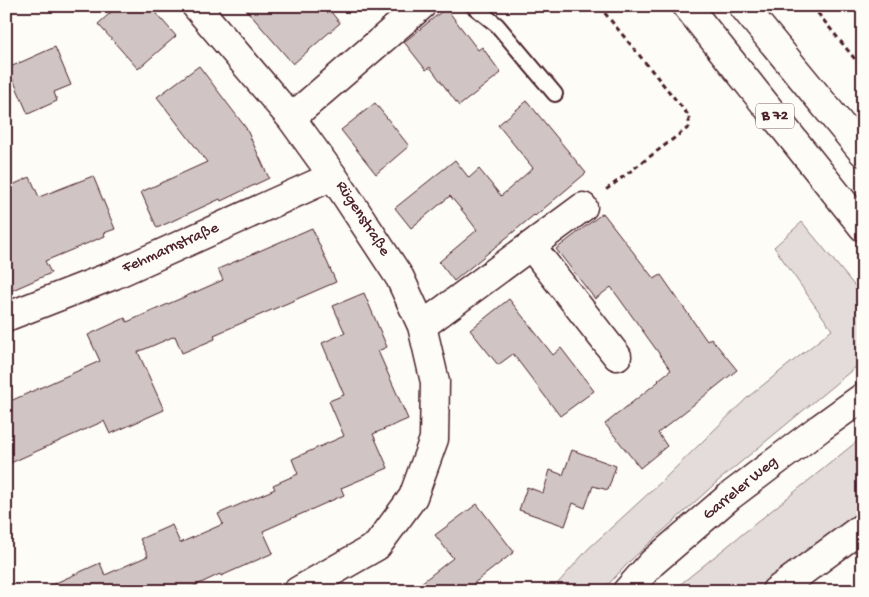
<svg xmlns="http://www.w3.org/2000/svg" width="869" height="597" font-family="'Gochi Hand',sans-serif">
<rect width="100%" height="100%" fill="#fdfcf7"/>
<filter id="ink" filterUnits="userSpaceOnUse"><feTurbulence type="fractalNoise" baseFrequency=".02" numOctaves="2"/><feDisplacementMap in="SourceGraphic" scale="10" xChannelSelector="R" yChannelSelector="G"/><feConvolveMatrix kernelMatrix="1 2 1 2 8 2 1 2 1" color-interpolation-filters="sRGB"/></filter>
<g filter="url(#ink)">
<path fill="#e3dcda" stroke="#967e82" d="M802 222 863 296V361L718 481 631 560 602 591H551L588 549 662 481 748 397 832 330 774 247Z
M863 439V518L762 591H672L855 443Z"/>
<path fill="#d0c5c4" stroke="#4a1f2b" d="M118 6H150L176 36 138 69 98 24Z
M243 6H326L340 23 293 64Z
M446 8 478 50 482 47 501 73 459 106 430 67 426 70 404 42Z
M55 47 71 85 54 92 57 101 28 114 8 68Z
M199 66 246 128 269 178 221 201 220 199 157 228 141 192 207 162 157 97Z
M527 101 586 173 535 216 534 215 454 281 439 262 477 230 465 214 450 196 411 228 395 208 455 160 469 178 479 169 501 196 533 168 498 125Z
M375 103 409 146 376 174 341 130Z
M93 176 115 229 104 233 105 236 45 261 51 273 6 293V188L30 177 39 197Z
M603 213 654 279 661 275 707 341 711 338 737 370 658 433 667 446 640 468 605 424 659 381 658 380 671 370 611 287 595 299 556 249Z
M312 228 336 282 214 335 215 339 182 353 175 336 138 352 164 410 110 434 104 421 6 465V403L100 361 88 335 125 318 127 322 223 280 218 269Z
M364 293 387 347 378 351 408 419 373 434 388 468 341 488 344 495 263 531 273 553 221 576 220 574 184 591H38L100 563 105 575 148 556 140 539 172 525 180 543 223 524 218 514 275 489 273 485 298 474 292 459 344 436 329 401 344 395 322 343 345 333 333 306Z
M509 299 553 355 561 348 594 391 560 416 513 354 498 365 470 330Z
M572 450 616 466 608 490 593 486 585 508 573 503 565 526 519 510 527 487 543 493 550 470 563 475Z
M477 504 514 552 464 591H411L453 558 435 535Z"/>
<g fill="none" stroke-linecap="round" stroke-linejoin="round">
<defs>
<path id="service" d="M473 6 497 25 555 94"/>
<path id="minor" d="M196 6 291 118 333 176 400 278 422 326 435 382 434 439 413 497 377 546 298 591
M291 118 421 6
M531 246 617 356
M6 317 114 275 333 176
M422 326 583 207
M627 591 652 563 730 496 820 428 863 397
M776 591 863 527"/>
<path id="trunk" d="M687 6 863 227
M743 6 863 152"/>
</defs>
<use href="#service" stroke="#4a1f2b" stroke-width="18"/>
<use href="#minor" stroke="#4a1f2b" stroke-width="31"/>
<use href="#trunk" stroke="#4a1f2b" stroke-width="31"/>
<path stroke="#4a1f2b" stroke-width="3" stroke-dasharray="5 4" stroke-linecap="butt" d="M599 6 689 116V127L603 192
M812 6 863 69"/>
<use href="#service" stroke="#fdfcf7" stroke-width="14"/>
<use href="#minor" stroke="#fdfcf7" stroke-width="28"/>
<use href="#trunk" stroke="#fdfcf7" stroke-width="28"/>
</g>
</g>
<g text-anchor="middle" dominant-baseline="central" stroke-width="4" stroke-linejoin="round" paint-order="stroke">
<rect fill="#fdfcf7" stroke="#806168" stroke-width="1" x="756" y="103.5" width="38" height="25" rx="4"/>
<g font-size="15" font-weight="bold" fill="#4a1f2b">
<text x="775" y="116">B 72</text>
</g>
<g font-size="16" fill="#4a1f2b" stroke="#fdfcf7">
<text transform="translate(362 219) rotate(57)">Rügenstraße</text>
<text transform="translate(171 249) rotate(-24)">Fehmarnstraße</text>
<text transform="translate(741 489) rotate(-39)">Garreler Weg</text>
</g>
</g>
<rect width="869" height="597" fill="none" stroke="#fdfcf7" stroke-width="25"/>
<rect x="12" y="12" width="844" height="572" fill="none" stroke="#4a1f2b" stroke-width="2" filter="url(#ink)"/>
</svg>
